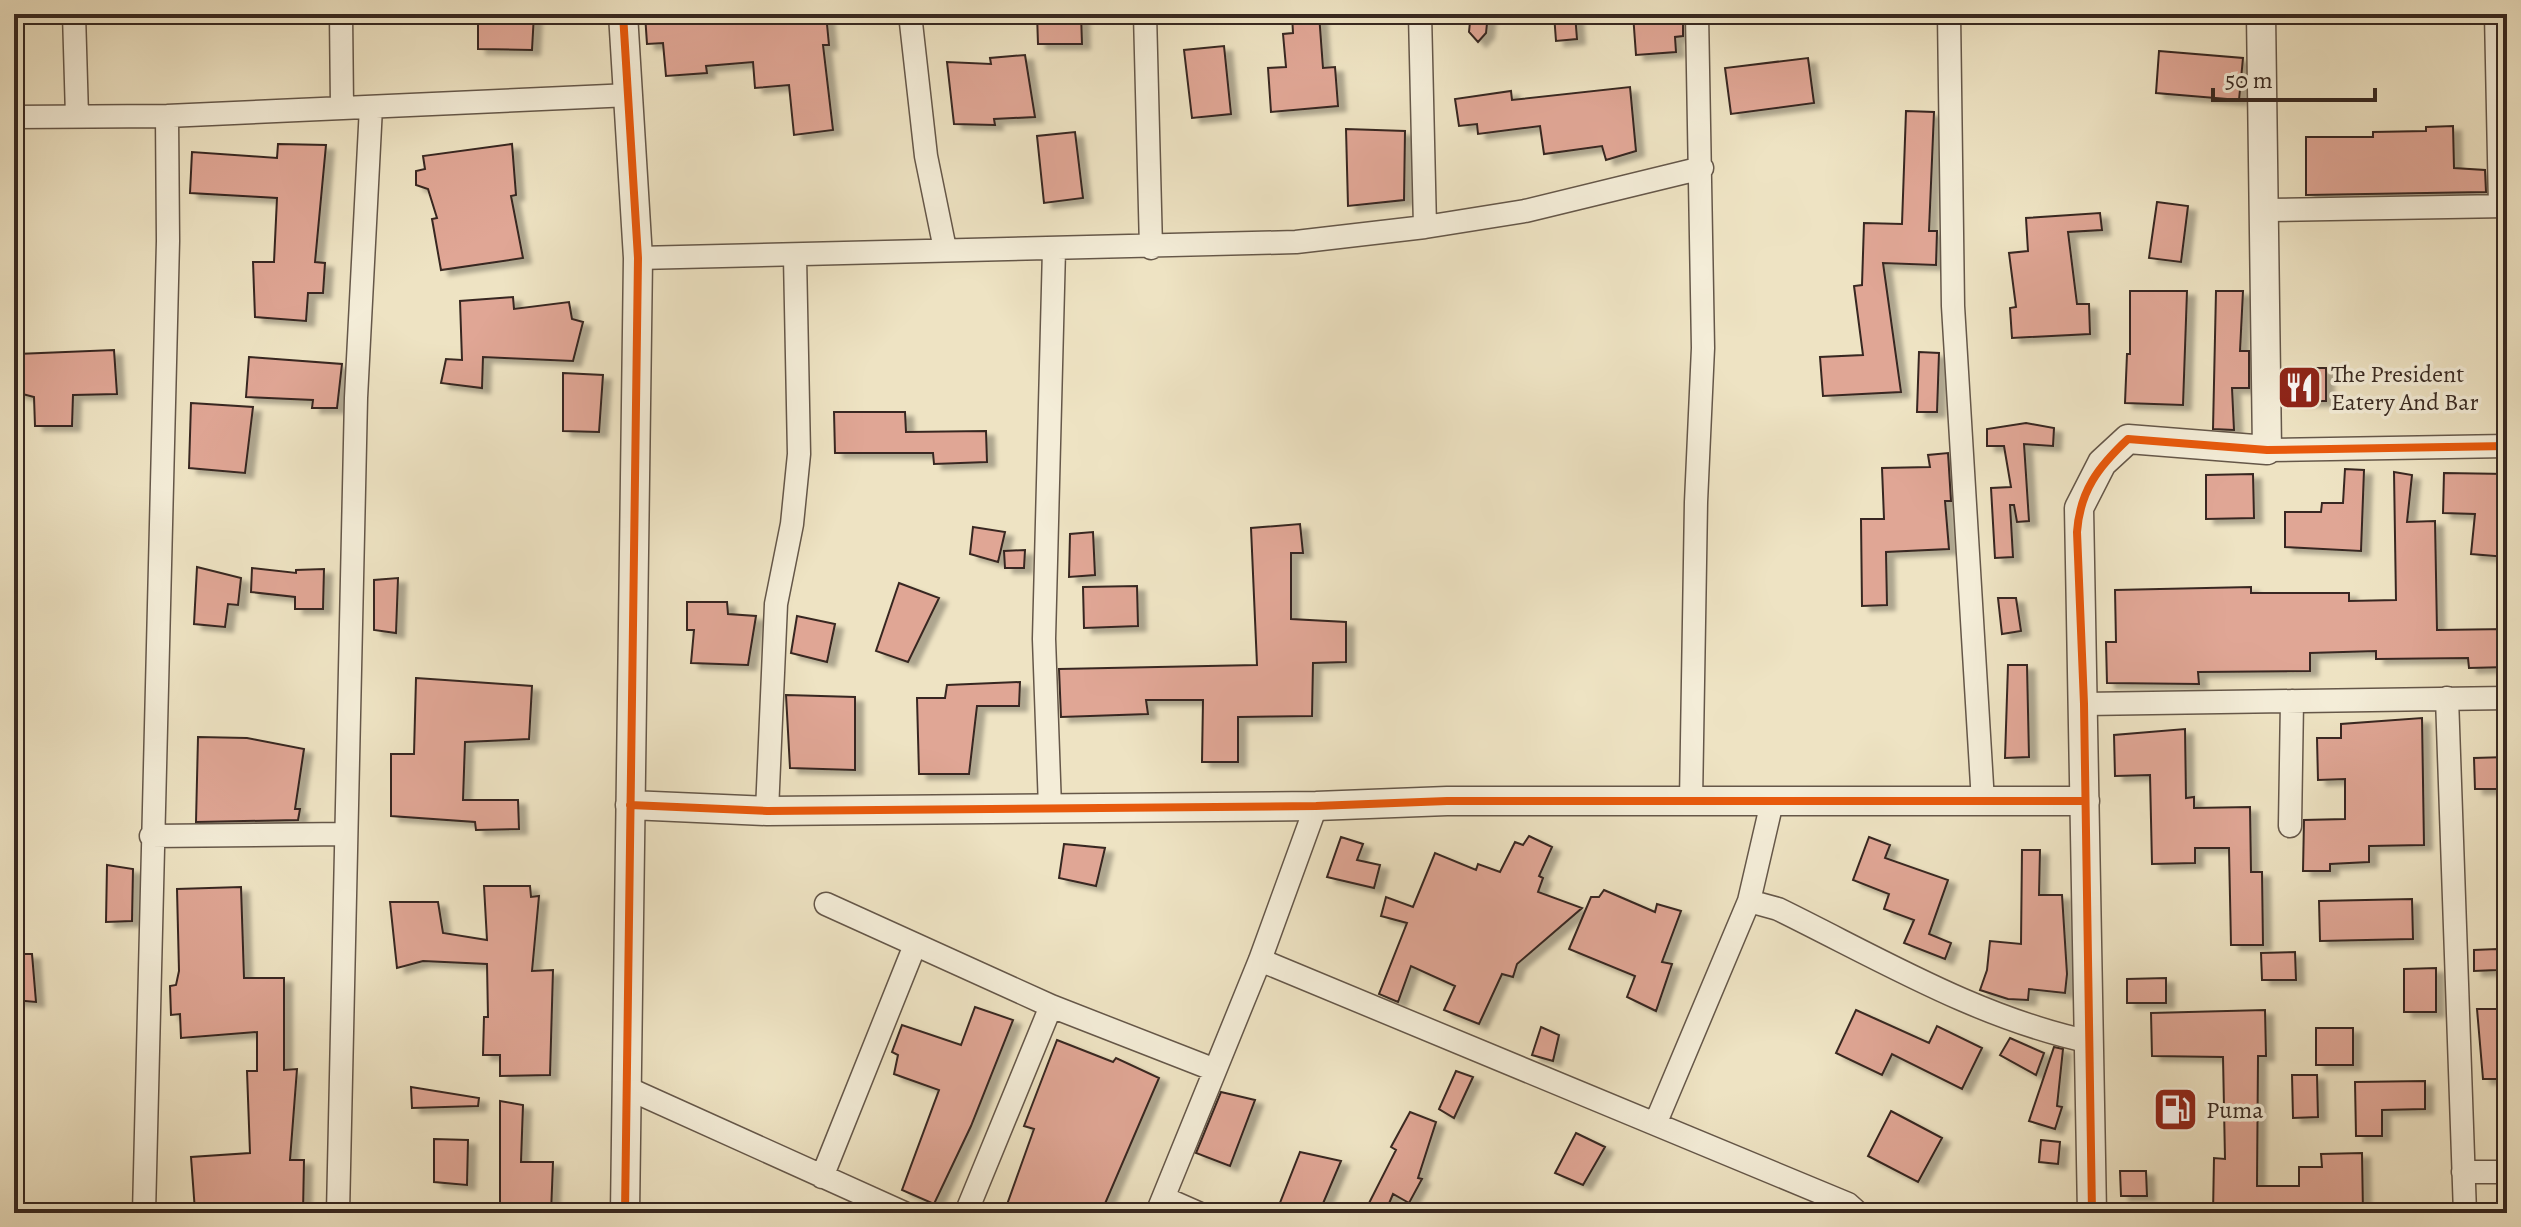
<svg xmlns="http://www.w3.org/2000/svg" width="2521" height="1227" font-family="Alegreya,serif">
<defs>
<filter id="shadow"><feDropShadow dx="8" dy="5" stdDeviation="2" flood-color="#0004"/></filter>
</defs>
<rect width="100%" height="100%" fill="#eee3c3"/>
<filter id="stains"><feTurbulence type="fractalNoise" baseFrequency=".0025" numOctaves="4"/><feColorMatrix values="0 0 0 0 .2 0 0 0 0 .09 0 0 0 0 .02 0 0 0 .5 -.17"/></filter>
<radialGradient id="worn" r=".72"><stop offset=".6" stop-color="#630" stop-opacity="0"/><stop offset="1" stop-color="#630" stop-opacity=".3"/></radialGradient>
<path fill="#e0a695" stroke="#372820" stroke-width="2" filter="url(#shadow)" d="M478 14H534L532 50 478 49Z
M645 14H693L694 20 826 14 829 45H823L833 130 794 135 789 85 755 88 753 62 706 66 707 73 666 76 663 43 647 44Z
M1037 14H1081L1082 44H1038Z
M1292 14H1319L1323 68 1335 67 1338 106 1271 112 1268 68 1286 67 1283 34 1293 33Z
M1488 14 1486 33 1478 42 1469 32 1470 22Z
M1554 14H1575L1577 39 1556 41Z
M1633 14H1683V36L1675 37 1676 52 1636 55Z
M1224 46 1231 114 1192 118 1184 50Z
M2159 51 2243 58 2239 100 2156 93Z
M1025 55 1035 117 994 119 995 125 954 124 947 62 991 64 990 58Z
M1808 58 1814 103 1731 114 1725 68Z
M1630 87 1636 151 1606 160 1602 146 1544 154 1540 126 1478 134 1477 124 1459 126 1455 99 1511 91 1512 100Z
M1906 111 1934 112 1929 231H1937L1936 265 1883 263 1901 392 1823 396 1820 357 1863 355 1854 286 1862 285 1864 223 1902 224Z
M2453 126 2454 168 2485 170 2486 192 2306 195V137H2373V132L2426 131V127Z
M1346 129 1405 131 1404 200 1348 206Z
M1075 132 1083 198 1044 203 1037 136Z
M278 144 326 145 315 262 325 263 323 293H308L306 321 255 317 253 262H274L277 198 190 193 192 152 277 158Z
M512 144 516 195 511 196 523 258 441 270 432 219 437 218 428 189 416 185V171L425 169 423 156Z
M2157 202 2188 206 2181 262 2149 258Z
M2100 213 2102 230 2068 232 2077 304H2089L2090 334 2012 338 2010 308 2016 307 2009 253 2028 251 2026 218Z
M2130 291H2187L2183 405 2125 403 2127 354H2130Z
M2216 291H2243L2240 351H2249V388H2232L2234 430 2213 429Z
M513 297 514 309 569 302 572 319 583 322 573 361 483 357 482 388 441 383 446 359 462 360 460 301Z
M114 350 117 394 73 395 72 426H35L34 397 15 392 17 354Z
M1919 352 1939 353 1937 412H1917Z
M249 357 342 364 337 408H312L313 400 246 397Z
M2296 368H2326V401H2297Z
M563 373 603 375 599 432 563 431Z
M191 403 253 407 245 473 189 468Z
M834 412H905L906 432 986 431 987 462 934 464 933 453H835Z
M2026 423 2054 428 2053 446 2024 444 2029 521 2017 522 2014 505H2010L2013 557 1995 558 1991 488 2011 487 2004 446H1987V429Z
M1948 453 1951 501H1945L1949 549 1886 552 1887 605 1862 606 1861 519H1884L1882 468 1930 467 1928 455Z
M2345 469 2364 470 2361 551 2285 547V512H2321L2322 503H2343Z
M2394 472 2412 475 2407 522 2435 521 2437 630 2507 629V667L2469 668 2468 658 2376 659V651L2310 653V671L2198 672 2199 684 2107 683 2106 642H2116L2115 590 2251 587V593H2349V601L2396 600Z
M2444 473 2507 474V557L2471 554 2475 514 2443 513Z
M2253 474 2254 518 2206 519V475Z
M1300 524 1303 553H1291V619L1346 622V662L1313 663 1312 716 1238 717V762H1202L1203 700H1146L1148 714 1061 717 1059 669 1257 665 1251 528Z
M973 527 1005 532 998 562 970 554Z
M1093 532 1095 575 1069 577 1070 534Z
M1025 550 1024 568H1005L1004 551Z
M197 567 241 578 238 605 228 604 225 627 194 624Z
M252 568 296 573V570L324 569 323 609H295V597L251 592Z
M398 578 396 633 374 630V580Z
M899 583 939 598 908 662 876 651Z
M1137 586 1138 626 1084 628 1083 587Z
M1998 598H2016L2021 631 2002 634Z
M687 602H727L728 614 756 616 748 665 691 663 694 630H687Z
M797 616 835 624 827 662 791 653Z
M2008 665H2027L2029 757 2005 758Z
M416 678 532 686 529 739 465 742 463 800H518L519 829 476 830 475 822 391 816V754H414Z
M1020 682 1019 706H977L969 774H919L917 698H945L947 685Z
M786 695 855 697V770L790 768Z
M2422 718 2424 845 2369 846V862L2330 864V871H2303L2304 820 2345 819V779L2318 780 2317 738H2341V724Z
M2185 729 2186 798 2194 797V808L2250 807 2251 872H2262L2263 945H2231L2229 848H2195V863L2152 864 2150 775 2115 776 2114 735Z
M198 737 247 738 304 749 295 809H300L298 820 196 822Z
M2507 757V789H2475L2474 758Z
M1529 836 1552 847 1539 876 1543 878 1538 892 1582 908 1517 964 1513 977 1502 974 1479 1024 1444 1010 1455 986 1411 966 1398 1002 1379 994 1407 923 1381 916 1386 897 1413 907 1435 853 1476 870 1478 864 1500 872 1515 842 1523 845Z
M1341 837 1363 844 1357 860 1380 865 1374 888 1327 877Z
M1869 837 1890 845 1885 858 1948 880 1929 934 1951 943 1945 959 1904 943 1914 920 1884 909 1889 894 1853 880Z
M1064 844 1105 848 1096 886 1059 878Z
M2022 850H2040L2039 895H2062L2067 974 2065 993 2029 989 2028 1000 2008 999 1980 990 1987 970 1990 941 2021 944Z
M107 865 133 869 132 921 106 922Z
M484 886H530L531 897 539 896 532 971 553 970 550 1075 500 1076V1055H483L484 1017H488L487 964 423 961 397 968 390 902H438L443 933 487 940Z
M241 887 244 978H284V1070L297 1069 290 1160H304L303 1213H242L243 1209 195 1211 191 1157 250 1153 247 1071H257V1032L181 1038 180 1014 171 1015 170 986 176 985 179 971 177 889Z
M1604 890 1655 912 1657 904 1681 911 1662 962 1672 964 1656 1011 1627 997 1635 976 1569 949 1591 897H1599Z
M2412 899 2413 939 2320 941 2319 901Z
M2497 949V970L2474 971V950Z
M2295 952 2296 980H2262L2261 953Z
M14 954H32L36 1002 14 1000Z
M2436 968V1012H2404V969Z
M2166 978V1003H2127V979Z
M975 1007 1013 1020 971 1126 934 1204 902 1190 939 1090 894 1074 898 1055 892 1052 902 1025 961 1045Z
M2477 1009H2498V1060H2507V1079H2483Z
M1856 1010 1929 1043 1937 1026 1982 1048 1962 1089 1892 1054 1882 1075 1836 1053Z
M2265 1010 2266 1056H2258L2257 1186H2299V1167H2322L2321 1154 2362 1153 2363 1213H2213L2214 1158 2225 1159 2223 1057 2152 1056 2151 1013Z
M1541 1027 1559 1035 1553 1061 1532 1055Z
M2316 1028H2353V1065H2316Z
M2010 1038 2044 1053 2036 1075 2000 1055Z
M1057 1040 1113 1062 1116 1058 1159 1078 1101 1213H1004L1034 1129 1024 1126Z
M2054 1047 2063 1049 2057 1106 2062 1107 2055 1129 2029 1121Z
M1456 1071 1473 1077 1454 1118 1439 1109Z
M2292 1075H2317L2318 1117 2293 1118Z
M2425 1081V1109L2382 1110V1136H2356L2355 1082Z
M411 1087 479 1098 478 1106 412 1108Z
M1221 1092 1255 1100 1230 1166 1196 1153Z
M500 1101 523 1105 521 1162H553L551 1213H500Z
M1891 1111 1942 1138 1918 1182 1868 1156Z
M1410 1112 1436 1122 1418 1178 1422 1179 1409 1203 1393 1194 1385 1213H1364L1396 1150 1391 1147Z
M1576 1133 1605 1147 1583 1185 1555 1173Z
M434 1139 468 1140 467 1185 434 1182Z
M2041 1140 2060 1142 2058 1164 2039 1162Z
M1300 1152 1341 1161 1319 1213H1276Z
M2120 1171H2146L2147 1196H2121Z"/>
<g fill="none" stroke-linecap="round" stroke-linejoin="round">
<defs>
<path id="minor" d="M74 14 77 116
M341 14 342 107
M910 14 926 156 945 249
M1145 14 1151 248
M1420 14 1425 227
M1949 14 1953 306 1983 802
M2496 14 2500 206
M14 117 167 116 630 95
M2266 210 2507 206
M638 258 1296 242 1425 227 1525 211 1702 168
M2267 450 2507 446
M2447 698 2465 1213
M2084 704 2507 698
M1691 801 1696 502 1703 348 1697 14
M1050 808 1044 639 1054 249
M767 811 776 604 792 524 799 454 795 257
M2290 826 2292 701
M151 836 346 834
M1749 901 1772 802
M826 904 1051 1006 1215 1070
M1260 960 1848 1204 1858 1213
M627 1088 904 1213
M1656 1122 1749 901 1778 909C1880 959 1980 1019 2091 1042
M2463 1172H2507
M822 1177 915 945
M1164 1198 1198 1213
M144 1213 168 241 167 116
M338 1213 356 398 371 107
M966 1213 1051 1006
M1157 1213 1260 960 1316 806"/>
<path id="tertiary" d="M623 14 638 258 625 1213
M630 805 767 811 1316 806 1447 801H2085
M2092 1213 2079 508 2102 463 2128 439 2267 450 2261 14"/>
</defs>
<use href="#minor" stroke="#655749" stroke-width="25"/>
<use href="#tertiary" stroke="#655749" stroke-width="31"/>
<use href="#minor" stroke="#f4edd8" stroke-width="22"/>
<use href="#tertiary" stroke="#f4edd8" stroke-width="28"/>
<defs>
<path id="cycleway" d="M623 14 638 258 625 1213
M630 805 767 811 1316 806 1447 801H2085
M2092 1213 2084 704 2077 532C2080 491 2098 467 2128 439L2267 450 2507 446"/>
</defs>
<use href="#cycleway" stroke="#f4edd8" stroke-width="13"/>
<use href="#cycleway" stroke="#e8590c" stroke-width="8"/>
</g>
<defs>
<symbol id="restaurant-square" viewBox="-11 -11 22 22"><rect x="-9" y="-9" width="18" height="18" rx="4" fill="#8f2418" stroke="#f4edd8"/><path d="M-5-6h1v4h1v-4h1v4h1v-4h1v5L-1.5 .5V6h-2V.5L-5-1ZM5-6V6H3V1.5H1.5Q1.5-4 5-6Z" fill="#fff"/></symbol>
<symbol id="fuel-square" viewBox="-11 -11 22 22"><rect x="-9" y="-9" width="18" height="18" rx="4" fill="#8f2418" stroke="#f4edd8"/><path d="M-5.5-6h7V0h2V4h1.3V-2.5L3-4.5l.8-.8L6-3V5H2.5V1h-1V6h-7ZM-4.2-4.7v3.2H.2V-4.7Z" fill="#fff"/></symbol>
</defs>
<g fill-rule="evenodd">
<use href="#restaurant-square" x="2274" y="362" width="51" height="51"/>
<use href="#fuel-square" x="2150" y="1084" width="51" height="51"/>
</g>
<g text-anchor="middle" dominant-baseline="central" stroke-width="7" stroke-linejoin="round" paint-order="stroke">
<g font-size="24" fill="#372820" stroke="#f4edd8" text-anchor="start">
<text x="2331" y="374">The President<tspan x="2331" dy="28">Eatery And Bar</tspan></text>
<text x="2206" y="1110">Puma</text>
</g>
</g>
<rect width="2521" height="1227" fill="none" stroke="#eee3c3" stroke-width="48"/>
<rect x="16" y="16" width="2489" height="1195" fill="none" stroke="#372820" stroke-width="4"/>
<rect x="24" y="24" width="2473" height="1179" fill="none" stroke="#372820" stroke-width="2"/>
<path d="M2213 88v12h162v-12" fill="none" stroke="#372820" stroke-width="4"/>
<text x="2225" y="88" font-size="24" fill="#372820" stroke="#f4edd8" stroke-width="6" paint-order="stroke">50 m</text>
<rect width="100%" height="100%" filter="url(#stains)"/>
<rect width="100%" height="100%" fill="url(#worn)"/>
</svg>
